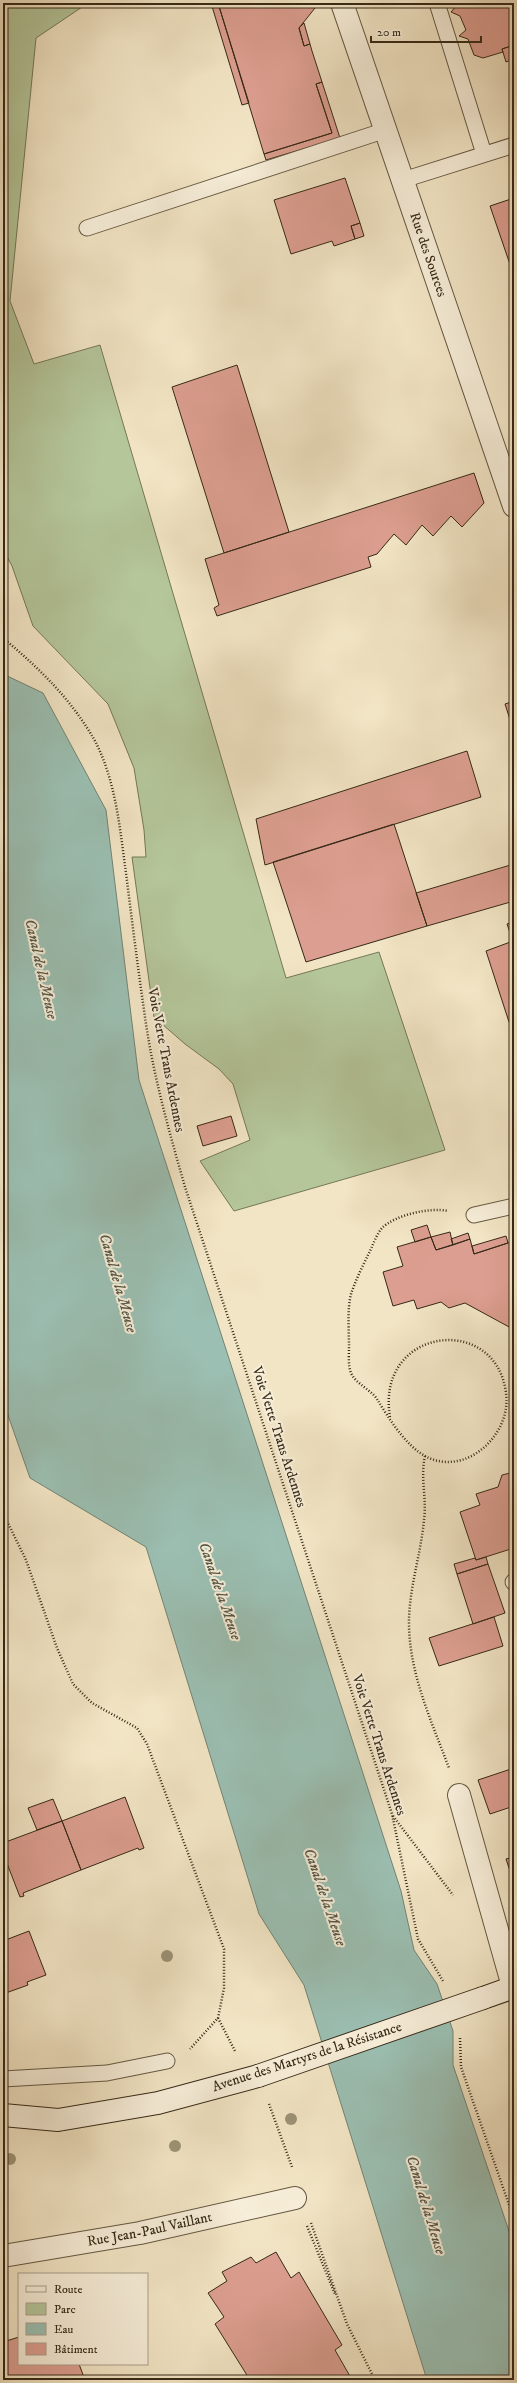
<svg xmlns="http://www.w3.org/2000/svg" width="517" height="2383" font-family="'IM FELL DW Pica',serif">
<rect width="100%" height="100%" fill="#f2e5c5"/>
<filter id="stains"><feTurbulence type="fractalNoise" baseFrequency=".005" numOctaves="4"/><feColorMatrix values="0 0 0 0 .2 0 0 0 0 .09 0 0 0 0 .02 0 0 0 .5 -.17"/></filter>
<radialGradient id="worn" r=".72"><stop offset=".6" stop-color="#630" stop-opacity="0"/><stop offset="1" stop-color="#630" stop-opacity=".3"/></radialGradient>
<path fill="#b4c69a" stroke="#757858" d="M3 3H88L36 38 10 301 34 364 100 345 286 978 379 952 445 1150 234 1211 200 1161 250 1140 233 1084 219 1069 185 1044 154 1017 132 857H146L144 830 134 768 108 704 33 626 12 566 3 549Z"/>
<path fill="#9bbfb2" stroke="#738374" d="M3 674 43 693 106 810 139 1080 401 1891 414 1950 437 1984 453 2031V2065L514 2246V2380H427L304 1985 259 1914 146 1547 30 1478 3 1401Z"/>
<path fill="#dc9e90" stroke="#362917" d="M211 3H218L249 103 242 105Z
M218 3H319L299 28 304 46 310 44 312 51 322 82 316 84 332 133 264 154Z
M457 3H514V45L502 49 503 52 483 58 474 55 468 39 459 36 466 30 460 16 451 12 457 5Z
M304 23 310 44 304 46 299 28Z
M514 45V59L506 62 502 49Z
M322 82 340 138 266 160 264 154 332 133 316 84Z
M345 178 360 223 351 226 355 239 334 246 332 241 291 254 274 200Z
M514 198V276L490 206Z
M360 223 364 236 355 239 351 226Z
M237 365 289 532 224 553 172 387Z
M474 473 484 503 462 527 451 516 433 536 422 525 406 545 394 534 377 554 368 557 371 567 217 616 214 608 219 605 205 559Z
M514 701V732L505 704Z
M467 751 481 797 265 865 256 819Z
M394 824 427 926 306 962 273 862Z
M514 864V901L427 926 416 893Z
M514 921V1020L509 1022 486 951 513 941 507 924Z
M231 1116 237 1136 203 1146 197 1126Z
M427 1225 431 1237 415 1242 411 1230Z
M450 1232 453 1245 436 1250 431 1237Z
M468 1233 470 1239 453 1245 451 1239Z
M506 1236 508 1243 474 1254 472 1246Z
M431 1237 436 1250 470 1239 474 1254 514 1241V1336L511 1328 465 1303 449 1308 441 1302 417 1309 414 1300 393 1306 383 1272 403 1266 397 1247Z
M514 1472V1548L476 1560 460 1512 480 1505 476 1494 498 1487 502 1475Z
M486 1557 488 1564 457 1574 454 1564 475 1558 476 1560Z
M488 1564 505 1613 473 1624 457 1574Z
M494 1617 503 1646 439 1666 429 1638Z
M514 1768V1806L490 1814 478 1780Z
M125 1797 144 1848 139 1850 138 1848 81 1870 62 1821Z
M53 1799 62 1821 37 1830 28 1808Z
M62 1821 81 1870 23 1893 24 1896 20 1897 3 1853V1843Z
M514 1857V1883L506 1859Z
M29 1931 46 1975 27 1982 28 1985 3 1994V1941Z
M276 2252 291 2278 299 2272 342 2345 335 2350 351 2378 348 2380H250L215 2324 224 2317 208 2293 227 2281 222 2272 251 2257 256 2263Z
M19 2337V2364H79L85 2380H3V2342Z"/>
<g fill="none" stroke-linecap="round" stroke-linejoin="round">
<defs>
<path id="lane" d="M437 3 484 154
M403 180 514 145
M87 228 386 130
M474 1215 514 1206
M513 1582 514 1581
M3 2079 107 2073 167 2061"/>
<g id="street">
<path id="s1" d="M342 3 514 506"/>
<path d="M459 1795 514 1990"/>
<path id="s2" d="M3 2256 140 2233 295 2198"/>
</g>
<path id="secondary" d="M483 1998 514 1987
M3 2115 58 2120 158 2103 258 2076"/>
</defs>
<use href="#lane" stroke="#655842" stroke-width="17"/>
<use href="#street" stroke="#655842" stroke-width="24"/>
<use href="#secondary" stroke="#362917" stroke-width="24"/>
<path stroke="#362917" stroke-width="2.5" stroke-dasharray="1 2" stroke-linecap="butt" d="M3 638C39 668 72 700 95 741 116 781 120 830 126 873 132 921 138 969 145 1017 153 1075 169 1131 185 1187L392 1814 418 1939 443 1981
M390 1417C375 1327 496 1312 506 1393 512 1435 465 1478 425 1456 405 1445 388 1417 377 1399 370 1389 356 1384 351 1373 348 1366 349 1355 349 1347 349 1330 347 1310 351 1294 356 1279 364 1263 371 1249 374 1242 377 1234 382 1228 395 1215 430 1207 448 1211
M425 1456C420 1478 427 1498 424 1520 421 1553 410 1585 409 1619 408 1671 431 1720 449 1768
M3 1513 26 1560 57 1648 73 1684 92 1703 137 1728 147 1744 224 1949V1988L218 2018 190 2049
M393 1816 453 1895
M218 2018 235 2051
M510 2021 514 2031
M460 2038 461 2067 514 2219
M269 2104 292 2167
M311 2223 347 2324 375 2380
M307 2226 335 2294"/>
<use href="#lane" stroke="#f7eed9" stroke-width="15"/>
<use href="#street" stroke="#f7eed9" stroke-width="22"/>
<use href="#secondary" stroke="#f7eed9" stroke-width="22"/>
<defs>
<path id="secondary-bridge" d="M258 2076 483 1998"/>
</defs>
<use href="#secondary-bridge" stroke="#362917" stroke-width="24" stroke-linecap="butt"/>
<use href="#secondary-bridge" stroke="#f7eed9" stroke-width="22"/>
</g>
<g fill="#9c9377">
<circle cx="167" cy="1956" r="6"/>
<circle cx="291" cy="2119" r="6"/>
<circle cx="175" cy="2146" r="6"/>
<circle cx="10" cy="2159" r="6"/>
</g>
<g text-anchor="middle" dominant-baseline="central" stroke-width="4" stroke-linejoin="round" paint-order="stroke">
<g font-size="14" fill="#362917" stroke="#f7eed9">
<text stroke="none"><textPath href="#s1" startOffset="266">Rue des Sources</textPath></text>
<text transform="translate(166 1060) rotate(79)">Voie Verte Trans Ardennes</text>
<text transform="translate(279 1437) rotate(72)">Voie Verte Trans Ardennes</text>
<text transform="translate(379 1745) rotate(72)">Voie Verte Trans Ardennes</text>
<text transform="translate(307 2057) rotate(-18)">Avenue des Martyrs de la Résistance</text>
<text stroke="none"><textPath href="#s2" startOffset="149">Rue Jean-Paul Vaillant</textPath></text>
</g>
<g font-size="15" font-style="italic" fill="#545646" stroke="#f7eed9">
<text transform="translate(41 969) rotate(77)">Canal de la Meuse</text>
<text transform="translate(118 1283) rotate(74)">Canal de la Meuse</text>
<text transform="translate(220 1591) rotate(71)">Canal de la Meuse</text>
<text transform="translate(325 1897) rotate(71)">Canal de la Meuse</text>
<text transform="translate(426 2205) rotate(73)">Canal de la Meuse</text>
</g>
</g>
<rect width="517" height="2383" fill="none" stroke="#f2e5c5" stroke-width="16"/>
<rect x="4" y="4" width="509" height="2375" fill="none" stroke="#362917" stroke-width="2"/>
<rect x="8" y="8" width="501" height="2367" fill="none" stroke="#362917"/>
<rect x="18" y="2273" width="130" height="92" fill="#f7eed9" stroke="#aa9f8b"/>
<rect x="26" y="2286" width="20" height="6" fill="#f7eed9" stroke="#aa9f8b"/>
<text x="54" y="2293" font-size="12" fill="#362917">Route</text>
<rect x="26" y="2303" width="20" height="12" fill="#b4c69a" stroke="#aa9f8b"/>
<text x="54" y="2313" font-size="12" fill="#362917">Parc</text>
<rect x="26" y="2323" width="20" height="12" fill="#9bbfb2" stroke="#aa9f8b"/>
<text x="54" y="2333" font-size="12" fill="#362917">Eau</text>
<rect x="26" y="2343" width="20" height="12" fill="#dc9e90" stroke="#aa9f8b"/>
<text x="54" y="2353" font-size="12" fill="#362917">Bâtiment</text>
<path d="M371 36v6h110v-6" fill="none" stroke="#362917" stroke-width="2"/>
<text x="377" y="36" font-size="12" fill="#362917" stroke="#f7eed9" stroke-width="3" paint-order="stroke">20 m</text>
<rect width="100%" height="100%" filter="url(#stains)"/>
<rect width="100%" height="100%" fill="url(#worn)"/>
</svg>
